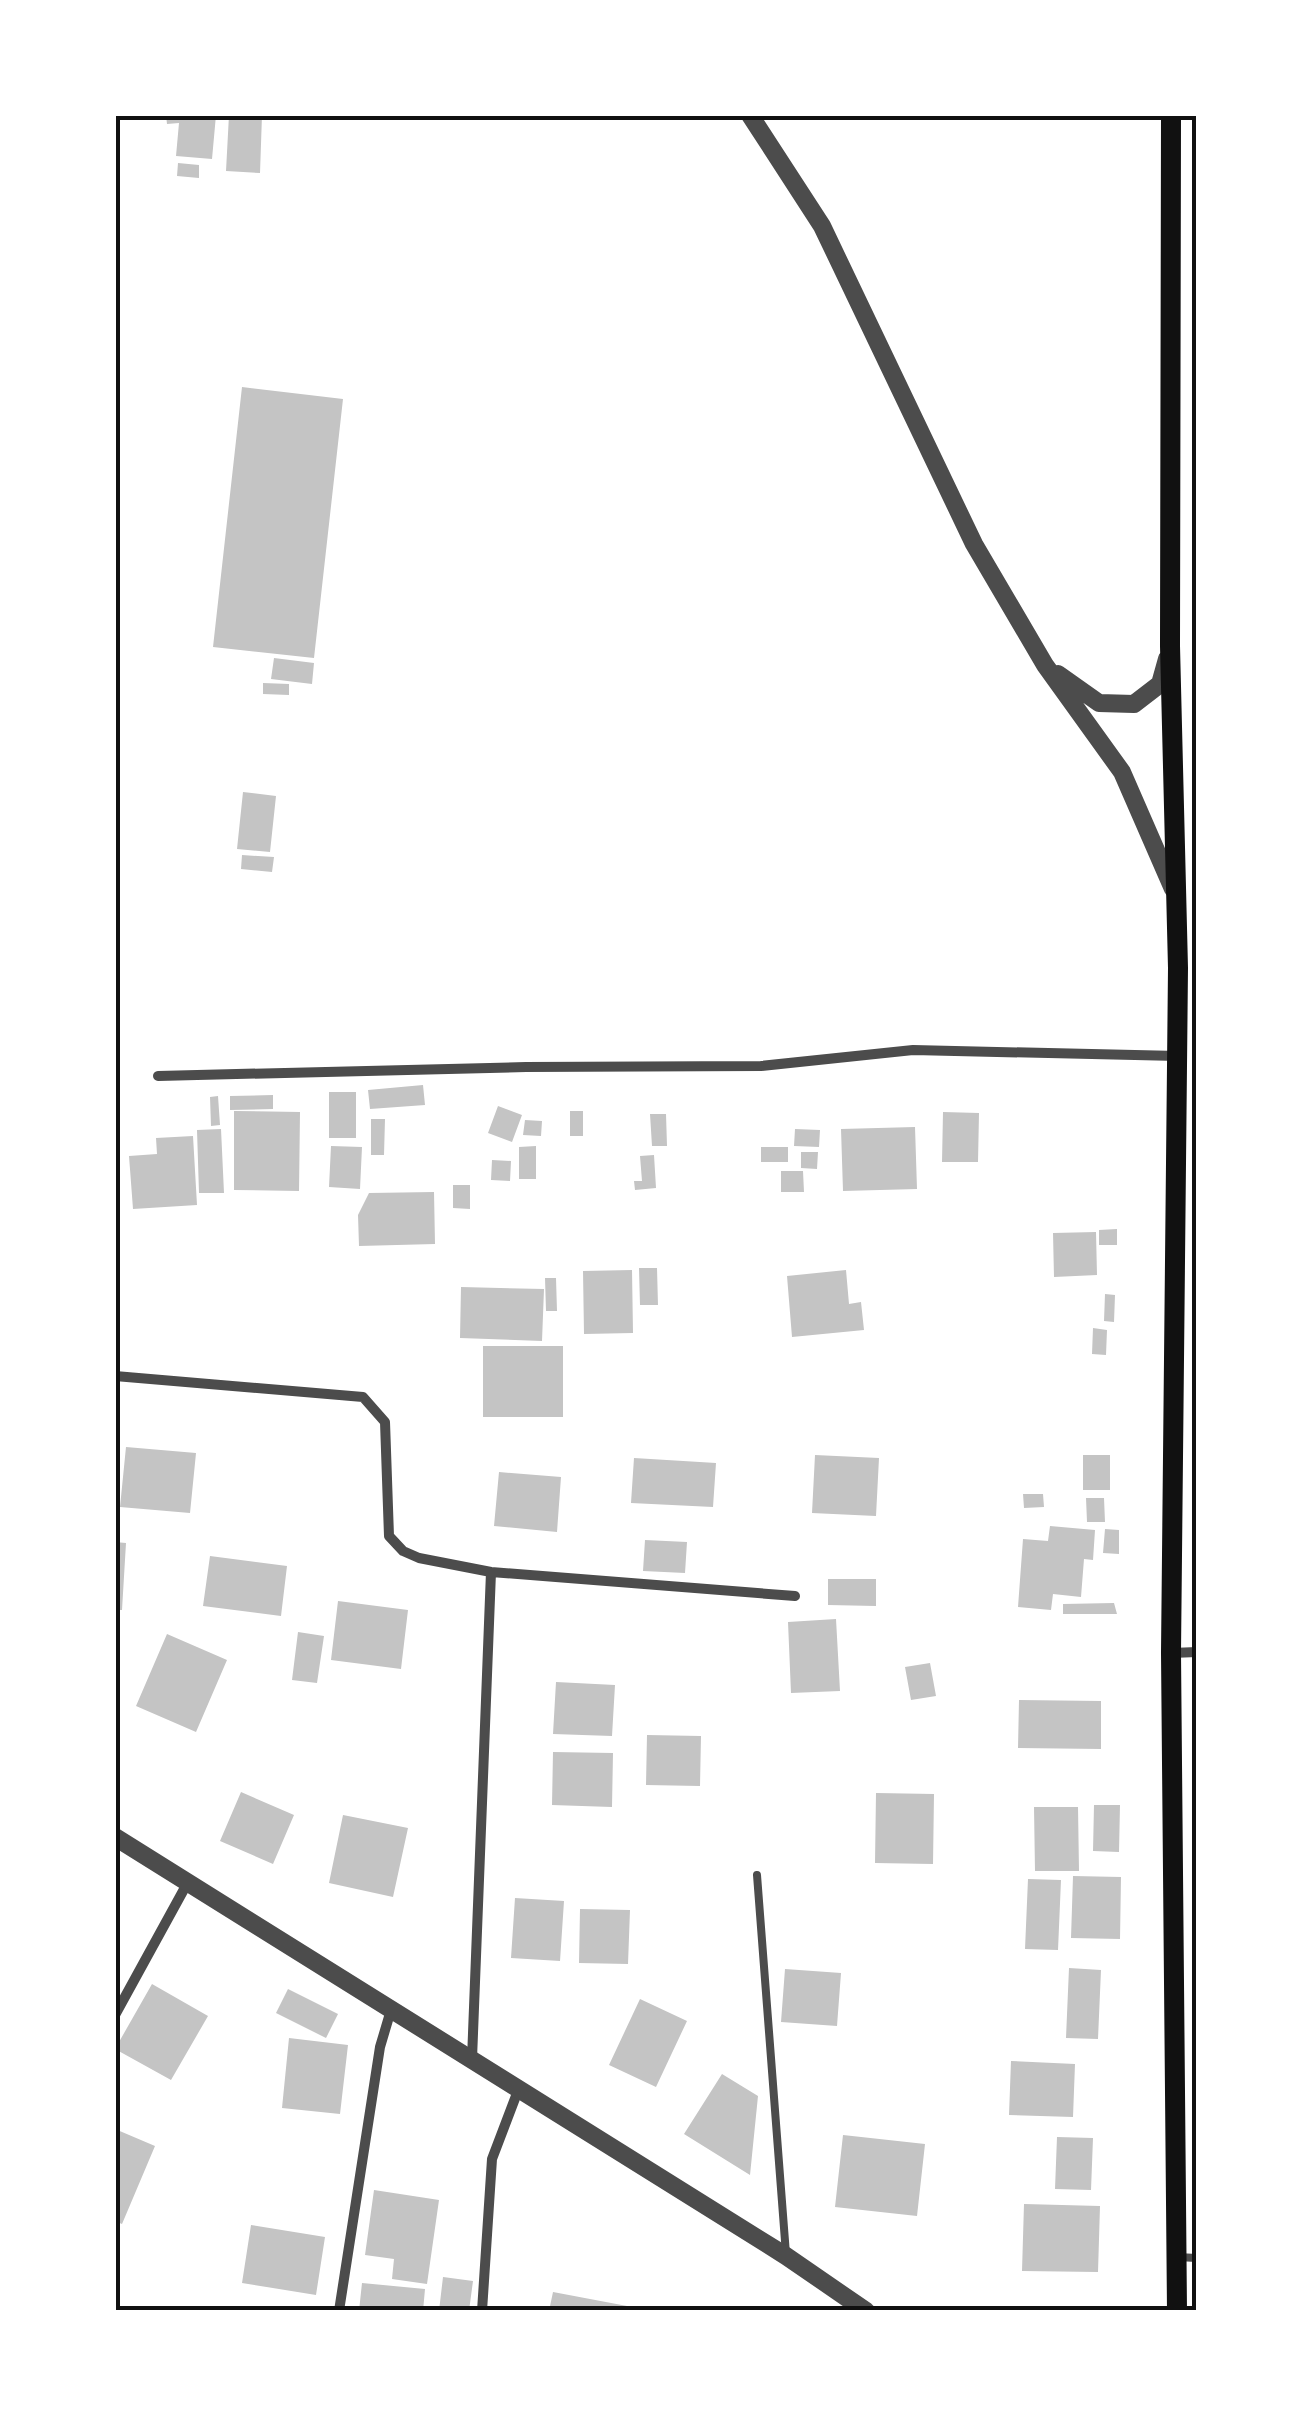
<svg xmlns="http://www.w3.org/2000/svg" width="1312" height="2426" font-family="Bitter,serif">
<rect width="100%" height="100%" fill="#fff"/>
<path fill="#c4c4c4" d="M166 115H216L212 159 176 156 179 123 167 124Z
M229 115H262L260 173 226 171Z
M178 163 199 165V178L177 176Z
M242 387 343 399 314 658 213 647Z
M274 658 314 663 312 684 271 679Z
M263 683 289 684V695L263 694Z
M243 792 276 796 270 852 237 849Z
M242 855 274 857 272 872 241 869Z
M423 1085 425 1105 370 1109 368 1090Z
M329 1092H356V1138H329Z
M273 1095V1109L230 1110V1096Z
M218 1096 220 1125 211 1126 210 1097Z
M498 1106 522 1115 512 1142 488 1133Z
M234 1111 300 1112 299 1191 234 1190Z
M570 1111H583V1136H570Z
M943 1112 979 1113 978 1162H942Z
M650 1114H666L667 1146H652Z
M371 1119H385L384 1155H371Z
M525 1120 542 1121 541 1136 523 1135Z
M915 1127 917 1189 843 1191 841 1129Z
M221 1129 224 1193H199L197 1130Z
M795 1129 820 1130 819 1147 794 1146Z
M193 1136 197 1205 133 1209 129 1156 157 1154 156 1138Z
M331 1146 362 1147 360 1189 329 1187Z
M536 1146V1179H519V1147Z
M761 1147H788V1162H761Z
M801 1152H818L817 1169 801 1168Z
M654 1155 656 1188 635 1190 634 1181H642L640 1156Z
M492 1160 511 1161 510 1181 491 1180Z
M781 1171H803L804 1192H781Z
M453 1185H470V1209L453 1208Z
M434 1192 435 1244 359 1246 358 1215 369 1193Z
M1117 1229V1245H1099V1230Z
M1096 1232 1097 1275 1054 1277 1053 1233Z
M639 1268H657L658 1305H640Z
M632 1270 633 1333 584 1334 583 1271Z
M846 1270 849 1304 861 1302 864 1330 792 1337 787 1276Z
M545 1278H556L557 1311H546Z
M461 1287 544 1289 542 1341 460 1338Z
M1105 1294 1115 1295 1114 1322 1104 1321Z
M1093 1328 1107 1330 1106 1355 1092 1354Z
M483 1346H563V1417H483Z
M126 1447 196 1453 190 1513 120 1507Z
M815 1455 879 1458 876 1516 812 1513Z
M1083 1455H1110V1490H1083Z
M634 1458 716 1463 713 1507 631 1503Z
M499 1472 561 1477 557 1532 494 1526Z
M1023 1494H1043L1044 1507 1024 1508Z
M1086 1498H1104L1105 1522H1087Z
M1050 1526 1095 1530 1093 1560 1084 1559 1081 1597 1053 1594 1051 1610 1018 1607 1023 1539 1048 1541Z
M1105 1529 1119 1530V1554L1103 1553Z
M645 1540 687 1542 685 1573 643 1571Z
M115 1542 126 1543 122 1610H115Z
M210 1556 287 1566 281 1616 203 1606Z
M828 1579H876V1606L828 1605Z
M338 1601 408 1610 401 1669 331 1660Z
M1114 1603 1117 1614H1063V1604Z
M836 1619 840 1691 791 1693 788 1622Z
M298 1632 324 1636 317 1683 292 1680Z
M167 1634 227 1660 196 1732 136 1706Z
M930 1663 936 1696 911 1700 905 1667Z
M556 1682 615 1685 612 1736 553 1734Z
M1019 1700 1101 1701V1749L1018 1748Z
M647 1735 701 1736 700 1786 646 1785Z
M553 1752 613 1753 612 1807 552 1805Z
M241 1792 294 1815 273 1864 220 1841Z
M876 1793 934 1794 933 1864 875 1863Z
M1094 1805H1120L1119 1852 1093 1851Z
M1034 1807H1078L1079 1871H1035Z
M343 1815 408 1828 393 1897 329 1883Z
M1073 1876 1121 1877 1120 1939 1071 1938Z
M1028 1879 1061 1880 1058 1950 1025 1949Z
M515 1898 564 1901 560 1961 511 1958Z
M580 1909 630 1910 628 1964 579 1963Z
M1069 1968 1101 1970 1098 2039 1066 2038Z
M785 1969 841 1973 837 2026 781 2022Z
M152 1984 208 2016 171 2080 115 2049Z
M288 1989 338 2014 326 2038 276 2013Z
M640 1999 687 2021 656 2087 609 2065Z
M289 2038 348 2045 340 2114 282 2108Z
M1011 2061 1075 2064 1073 2117 1009 2115Z
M722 2074 758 2096 750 2175 684 2134Z
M115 2129 155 2146 122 2224 115 2221Z
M843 2135 925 2144 917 2216 835 2207Z
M1057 2137 1093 2138 1091 2190 1055 2189Z
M374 2190 439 2200 427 2284 392 2279 394 2259 365 2255Z
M1024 2204 1100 2206 1098 2272 1022 2271Z
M251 2225 325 2237 316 2295 242 2283Z
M443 2277 473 2281 469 2311H439Z
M362 2283 425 2289 423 2311H359Z
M553 2292 627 2306 626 2311H549Z"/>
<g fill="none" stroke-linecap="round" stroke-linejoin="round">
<path stroke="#4c4c4c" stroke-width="8" d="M757 1875 786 2254
M1177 2257 1197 2258"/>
<path stroke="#4c4c4c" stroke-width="10" d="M158 1076 526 1067 761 1066 913 1050 1178 1056
M115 1376 363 1397 385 1422 389 1536 403 1551 419 1558 491 1572 795 1596
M1172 1653 1197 1652
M115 2015 188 1882
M472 2059 491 1572
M339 2311 380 2047 391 2010
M482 2311 492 2159 519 2088"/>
<path stroke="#4c4c4c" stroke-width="18" d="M750 115 822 226 974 544 1045 665 1122 772 1173 889
M1058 674 1099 703 1134 704 1160 684 1167 659
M115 1837 786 2256 866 2311"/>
<path stroke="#111" stroke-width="20" d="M1171 115 1170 646 1178 968 1171 1653 1177 2311"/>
</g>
<rect width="1312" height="2426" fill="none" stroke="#ffffff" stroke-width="235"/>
<rect x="118" y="118" width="1076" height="2190" fill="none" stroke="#111" stroke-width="4"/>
</svg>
